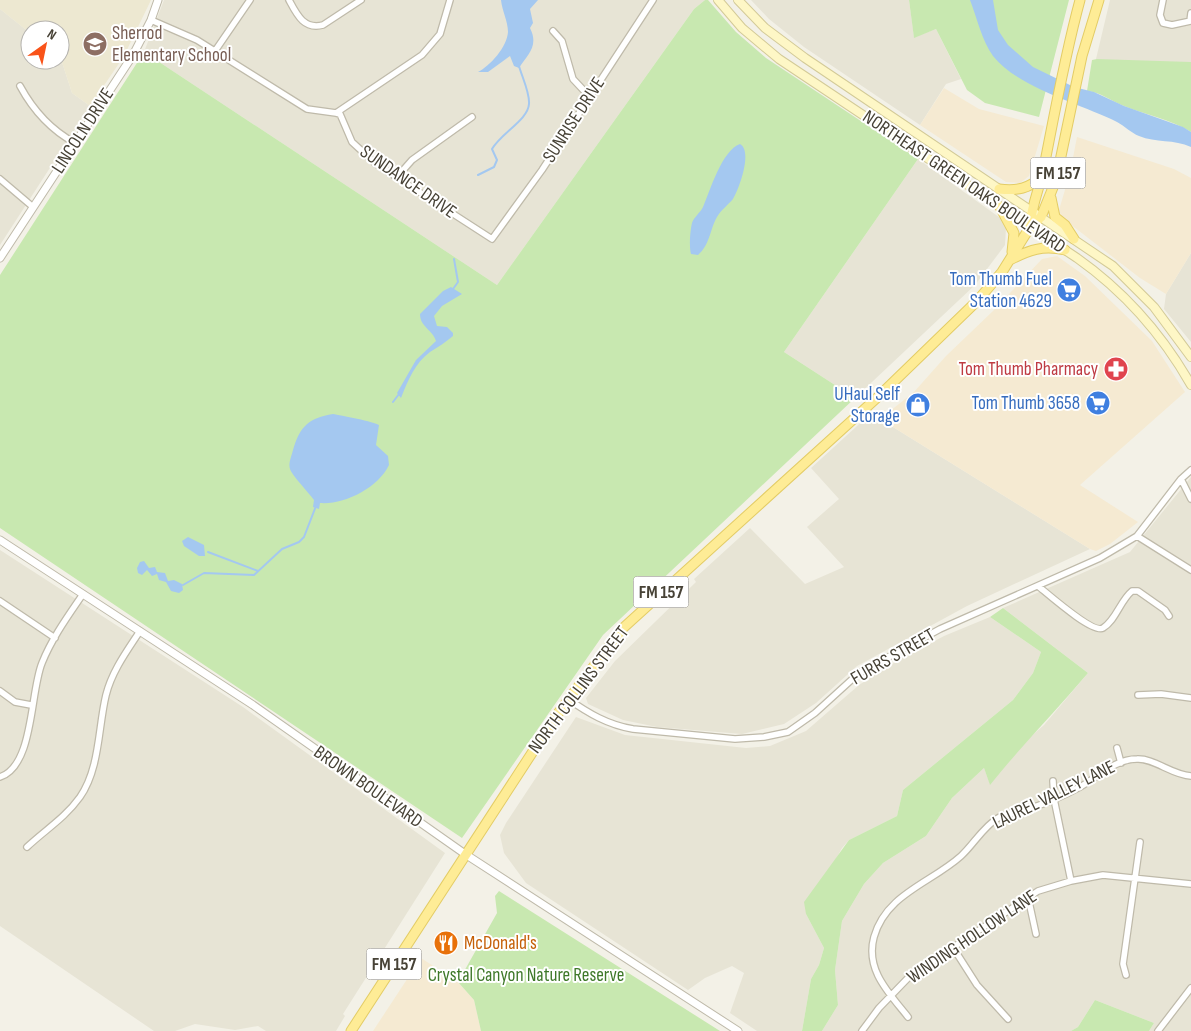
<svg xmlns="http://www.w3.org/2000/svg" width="1191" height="1031" font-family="'Sofia Sans Condensed',sans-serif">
<rect width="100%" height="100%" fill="#f3f1e7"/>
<path fill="#e7e4d5" d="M164 0H705L694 9 497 285 144 52Z
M751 0H909L914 37 936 29 961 79 946 84 920 125 804 47 769 19Z
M1110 0H1191V119L1091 80Z
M0 9 30 33V60H60V56L72 93 90 106 0 245Z
M918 159 1003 220 1006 228 1005 245 975 285 855 398 784 352Z
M1191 253V342L1164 309 1166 294Z
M868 416 880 419 1090 549 967 606 857 666 816 703 784 724 742 734 657 727 623 720 588 704 586 698 615 661 696 582 694 579 750 528 805 584 844 567 807 527 839 499 811 468Z
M1191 477V1031H1149L1154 1023 1095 1000 1078 1027 1071 1031H822L838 1005 835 970 842 921 864 884 883 863 926 836 952 798 984 768 990 784 1021 745 1044 725 1088 673 1003 608 1130 552Z
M0 550 243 707 445 853 343 1014 345 1016 336 1031H266L258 1026 235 1030 195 1024 175 1031H154L0 926Z
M990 617 1041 652 1033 673 1013 700 903 790 897 816 849 840 842 848 806 914 824 948 819 965 811 979 802 1031H757L730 1013 744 973 732 966 705 978 688 990 526 883 504 853 500 835 506 823 576 717 625 735 746 748 770 746 806 731 859 685 897 661 944 636Z"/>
<path fill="#f5ead2" d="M944 88 979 109 1044 126 1029 176 1020 183 1006 182 920 125Z
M1077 137 1174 169 1191 178V253L1166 294 1140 278 1061 217 1059 210 1070 173Z
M1057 256 1085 276 1152 341 1185 392 1080 485 1138 522 1110 544 1096 551 1090 549 880 419 914 392 946 356 993 311 1042 259Z
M421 958 458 982 474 1000 481 1031H373Z"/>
<path fill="#ede8d1" d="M0 0H151L124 56 90 106 72 93 60 56V30H30V33L0 9Z"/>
<path fill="#c8e8b0" d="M705 0H708L736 32 766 58 918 159 784 352 855 398 603 635 462 838 0 528V275L144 52 497 285 694 9Z
M909 0H1069L1039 117 985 103 967 90 936 29 914 38Z
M1097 59 1191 62V132C1170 119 1146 115 1124 106 1111 101 1100 92 1087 91L1092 60Z
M1003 608 1088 673C1056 711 1021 746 990 785L984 768 952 798 926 836 883 863 864 884 842 921 835 970 838 1005 822 1031H802L811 979 819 965 824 948 806 914 804 902 849 840 897 816 903 790 1013 700 1033 673 1041 652 990 617Z
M499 891 720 1031H481L474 1000 458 982 497 913 495 896Z
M1095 1000 1154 1023 1149 1031H1071L1078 1027Z"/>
<path fill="#a4c8f0" d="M501 0H538L530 9 533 23 530 28C539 46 528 54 519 68L514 66 510 56 488 72H478C490 66 507 47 508 32 508 21 502 11 501 0Z
M970 0H993L998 30 1008 45 1033 67 1074 87 1094 92 1124 106 1183 127 1191 132V147C1174 139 1156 143 1139 136 1131 133 1125 126 1117 122 1081 104 1018 88 993 56 982 41 977 18 970 0Z
M740 144C753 151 739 189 733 199 728 205 721 210 717 217 710 229 710 245 698 255L691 254C689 247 690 231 692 223 694 217 700 213 703 207 710 191 722 150 740 144Z
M451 287 462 294 442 306 434 316 437 326 447 327 453 333V336C446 342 438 347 430 352 415 363 408 380 401 398L397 393 416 360 436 341C433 330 420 327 420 314L443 291Z
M333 414C340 415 375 422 379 425L376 445 388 456 389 465C378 488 344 505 320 503L319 509 313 507 314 500C309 493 291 474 290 469 288 463 292 455 293 450 300 426 309 418 333 414Z
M188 537 204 545 205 556H199L184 546 182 541Z
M144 561 149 568 155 567 157 572 165 573 168 581 174 580 182 584 183 590 179 593 171 591 166 582 159 580 157 574 152 576 147 570 142 575 138 573 137 568 140 562Z"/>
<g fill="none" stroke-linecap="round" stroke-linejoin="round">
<path stroke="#a4c8f0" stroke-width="2" d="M478 175 494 167 497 160 492 149C501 133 528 120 529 104 530 93 522 77 519 66
M453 289 458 282 454 259
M393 402 399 394
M208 552 258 571
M183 585 204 573 254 575 282 549 299 542 304 537 316 506"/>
<defs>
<path id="minor" d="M289 0C297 15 304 30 323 25L361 0
M1163 0 1160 15 1163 23 1172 25 1191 21
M151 20 197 40 307 109 336 113 422 55 440 34 450 0
M1190 21 1191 13
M553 31 562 41 573 79 589 96
M215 51 250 0
M20 86C33 110 51 130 75 143
M336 113 340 114 352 142 376 164 492 239 542 170 653 0
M397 177 412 160 472 117
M0 179 33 207
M1181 479 1191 499
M1137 536 1191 570
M1038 586C1048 594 1093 634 1103 628 1116 620 1120 601 1132 591H1138L1165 610 1169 616
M0 601 55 638
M0 691 15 702 31 705
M1138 695 1161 694 1191 698
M568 699C588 713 608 725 633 729L735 739 764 737 788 732 815 713 859 673 940 629 1100 558 1137 536 1181 479 1191 470
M1117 748 1121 763
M0 777C34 766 30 692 42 663 52 638 68 616 83 594
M1053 781 1054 799 1071 881
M27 847C45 830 65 818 80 797 100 768 98 728 106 695 112 671 127 651 140 631
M1028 897 1036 934
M954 949 977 985 1008 1019
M1126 975 1123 964 1140 842
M908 1017C889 993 865 970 874 937 886 894 931 883 961 856 974 844 983 827 998 818 1008 812 1020 812 1031 808 1047 803 1065 795 1080 787 1098 777 1115 759 1137 759 1154 758 1172 775 1191 776
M862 1031 879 1008 910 976 1038 891 1071 881 1103 875 1191 884
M1158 1031 1191 988"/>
<path id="tertiary" d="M0 258 133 55 151 20 158 0
M0 540 253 705 465 854 738 1031"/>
<path id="secondary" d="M718 0 742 28 779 59 1077 258C1125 292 1162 334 1191 385
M738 0 765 28 805 58 1113 266 1154 307 1191 357"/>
<path id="primary" d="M999 189C1017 191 1029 189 1042 176
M1051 198 1055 217 1065 225 1074 239
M1000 207 1014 233 1012 252
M1030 227C1031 206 1040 187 1044 167 1055 111 1065 55 1080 0
M1010 260C1029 250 1043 245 1065 250
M351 1031 556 716 622 629 880 395 977 301 1002 272 1030 227 1041 217 1056 180 1082 56 1099 0"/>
</defs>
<use href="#minor" stroke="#bfbaaa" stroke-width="8"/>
<use href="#tertiary" stroke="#bfbaaa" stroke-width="9"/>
<use href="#secondary" stroke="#d3ca97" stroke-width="10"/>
<use href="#primary" stroke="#e3cc65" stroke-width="11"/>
<use href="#minor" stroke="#fff" stroke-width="5.5"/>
<use href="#tertiary" stroke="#fff" stroke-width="7"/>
<use href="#secondary" stroke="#fef7c6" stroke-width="8"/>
<use href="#primary" stroke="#feec96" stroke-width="9"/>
</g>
<defs>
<symbol id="school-disc" viewBox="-11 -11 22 22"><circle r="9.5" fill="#8d6e63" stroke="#fff"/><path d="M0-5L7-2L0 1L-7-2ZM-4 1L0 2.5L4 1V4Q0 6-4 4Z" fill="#fff"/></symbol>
<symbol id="supermarket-disc" viewBox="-11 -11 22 22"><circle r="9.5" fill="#3f7fe0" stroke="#fff"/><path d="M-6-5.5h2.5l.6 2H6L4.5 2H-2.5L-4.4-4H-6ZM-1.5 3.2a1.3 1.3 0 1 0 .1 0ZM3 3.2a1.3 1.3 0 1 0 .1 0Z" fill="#fff"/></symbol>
<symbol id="pharmacy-disc" viewBox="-11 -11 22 22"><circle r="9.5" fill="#e0444e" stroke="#fff"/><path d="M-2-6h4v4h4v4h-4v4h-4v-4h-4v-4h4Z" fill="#fff"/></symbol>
<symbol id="shop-disc" viewBox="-11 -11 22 22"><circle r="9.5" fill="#3f7fe0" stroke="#fff"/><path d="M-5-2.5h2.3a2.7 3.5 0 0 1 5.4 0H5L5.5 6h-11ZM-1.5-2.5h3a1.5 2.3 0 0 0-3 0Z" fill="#fff"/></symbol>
<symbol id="restaurant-disc" viewBox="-11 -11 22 22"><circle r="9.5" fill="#e8710a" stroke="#fff"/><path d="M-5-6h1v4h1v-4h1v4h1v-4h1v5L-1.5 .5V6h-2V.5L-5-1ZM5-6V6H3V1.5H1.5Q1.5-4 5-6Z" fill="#fff"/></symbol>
</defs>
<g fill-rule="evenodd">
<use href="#school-disc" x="81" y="30" width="28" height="28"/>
<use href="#supermarket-disc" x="1055" y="276" width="28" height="28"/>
<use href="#pharmacy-disc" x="1102" y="355" width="28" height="28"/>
<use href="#supermarket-disc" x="1084" y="389" width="28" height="28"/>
<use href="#shop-disc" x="904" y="391" width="28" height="28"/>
<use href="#restaurant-disc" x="432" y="929" width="28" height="28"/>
</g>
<g text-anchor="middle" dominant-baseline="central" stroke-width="4" stroke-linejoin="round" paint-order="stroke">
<g fill="#fff" stroke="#7e7b72" stroke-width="1">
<rect x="1030.5" y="157.5" width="55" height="31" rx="4"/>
<rect x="633.5" y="576.5" width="55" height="31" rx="4"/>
<rect x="366.5" y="948.5" width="55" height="31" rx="4"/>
</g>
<g font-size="18" font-weight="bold" fill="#474236">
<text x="1058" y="173">FM 157</text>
<text x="661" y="592">FM 157</text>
<text x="394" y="964">FM 157</text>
</g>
<g font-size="19" fill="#785e54" stroke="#fff" text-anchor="start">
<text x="112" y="33">Sherrod<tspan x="112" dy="22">Elementary School</tspan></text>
</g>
<g font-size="19" fill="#474236" stroke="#fff">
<text transform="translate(574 120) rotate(-57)">SUNRISE DRIVE</text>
<text transform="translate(83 131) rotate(-57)">LINCOLN DRIVE</text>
<text transform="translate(408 182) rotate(35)">SUNDANCE DRIVE</text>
<text transform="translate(964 182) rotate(34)">NORTHEAST GREEN OAKS BOULEVARD</text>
<text transform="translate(893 657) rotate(-30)">FURRS STREET</text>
<text transform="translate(579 690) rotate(-53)">NORTH COLLINS STREET</text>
<text transform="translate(368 787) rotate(35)">BROWN BOULEVARD</text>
<text transform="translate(1054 795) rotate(-26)">LAUREL VALLEY LANE</text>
<text transform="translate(972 937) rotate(-34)">WINDING HOLLOW LANE</text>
</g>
<g font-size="19" fill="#366cbe" stroke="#fff" text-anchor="end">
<text x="1052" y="279">Tom Thumb Fuel<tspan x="1052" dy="22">Station 4629</tspan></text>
<text x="900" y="394">UHaul Self<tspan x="900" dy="22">Storage</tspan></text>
<text x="1080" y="403">Tom Thumb 3658</text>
</g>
<g font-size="19" fill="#be3a42" stroke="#fff" text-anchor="end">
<text x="1098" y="369">Tom Thumb Pharmacy</text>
</g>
<g font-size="19" fill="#c56008" stroke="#fff" text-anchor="start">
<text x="464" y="943">McDonald's</text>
</g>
<g font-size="19" fill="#3e7829" stroke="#fff">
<text x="526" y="975">Crystal Canyon Nature Reserve</text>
</g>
</g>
<g transform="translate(45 45) rotate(33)"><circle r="24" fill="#ffffff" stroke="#b5b3af"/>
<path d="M0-4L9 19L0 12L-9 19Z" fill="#f95319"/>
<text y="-8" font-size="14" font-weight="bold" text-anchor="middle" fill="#474236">N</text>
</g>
</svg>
